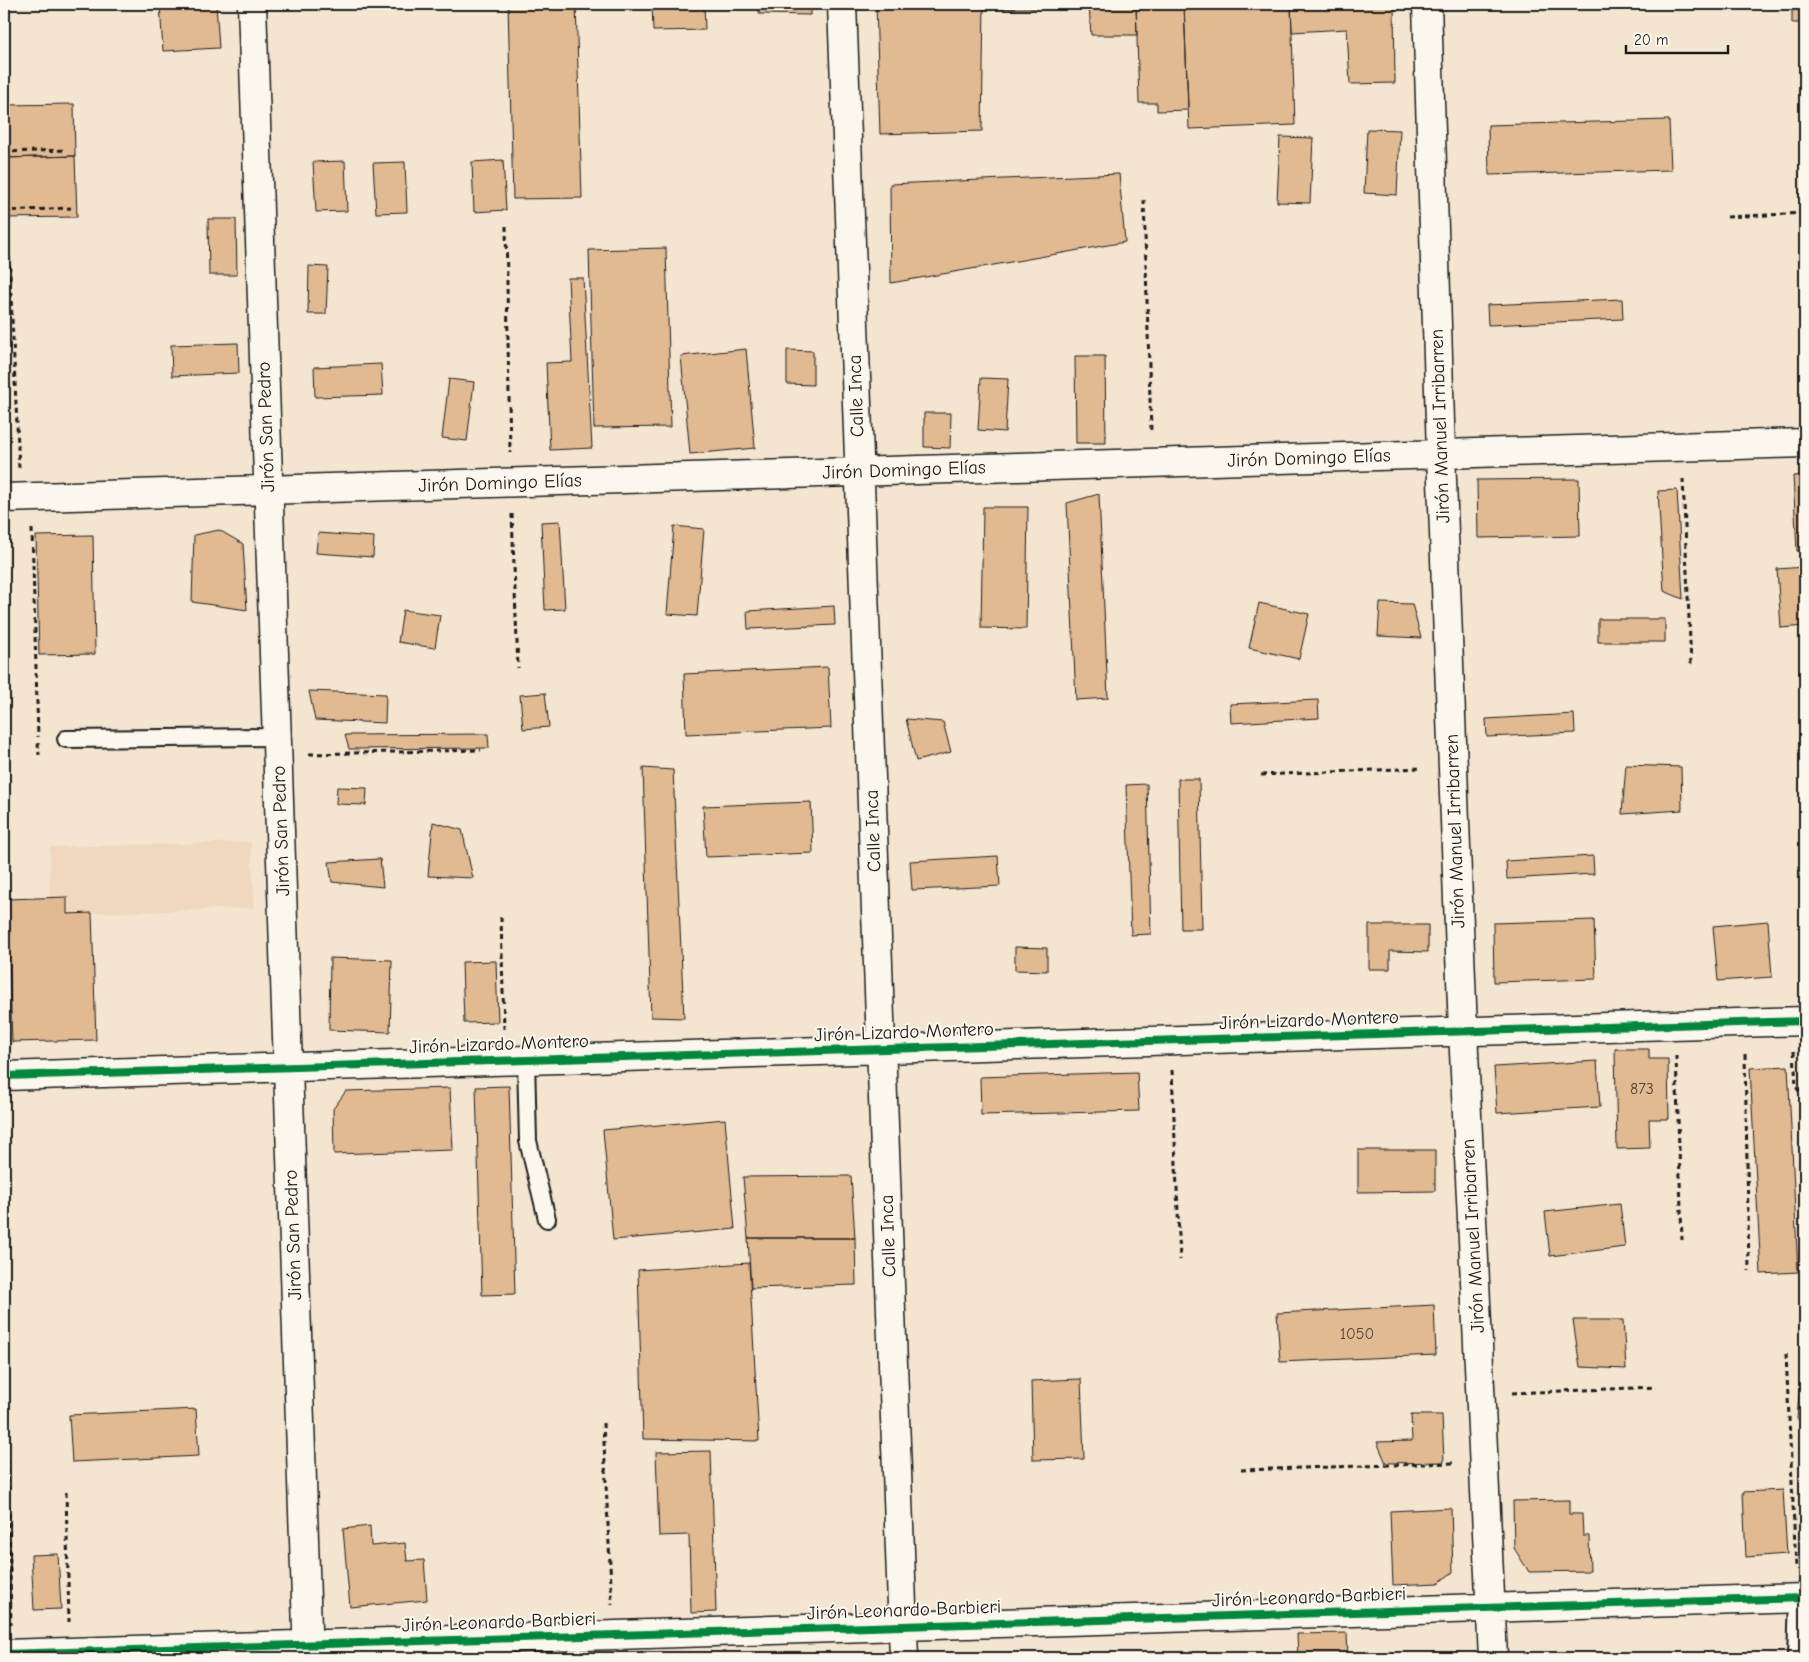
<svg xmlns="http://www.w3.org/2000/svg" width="1809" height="1662" font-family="'Comic Neue',sans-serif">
<rect width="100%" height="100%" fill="#f4e5d1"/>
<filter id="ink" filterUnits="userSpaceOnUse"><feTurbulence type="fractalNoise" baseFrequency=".02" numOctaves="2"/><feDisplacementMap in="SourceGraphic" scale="10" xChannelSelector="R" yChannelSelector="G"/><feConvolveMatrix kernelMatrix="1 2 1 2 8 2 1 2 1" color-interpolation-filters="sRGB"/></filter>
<g filter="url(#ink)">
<path fill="#efd8be" d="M251 842 255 908 67 914V897L49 898 50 847Z"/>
<path fill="#e2ba92" stroke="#1c1c1c" d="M160 4H216L219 48 163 51Z
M508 4H576L582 198 513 199Z
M652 4H704L705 30 653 31Z
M759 4H810V15L759 14Z
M876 4H984L982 131 880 134Z
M984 4H1036V8L984 9Z
M1089 4H1136L1137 35H1091Z
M1136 4H1184L1188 110 1157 111V103H1139Z
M1184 4H1291L1295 125 1189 129Z
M1291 4H1394L1395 83 1350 84 1347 29 1292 32Z
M1792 4H1805V23H1792Z
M74 104 75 156 4 158V105Z
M1669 120 1671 170 1489 175 1488 125Z
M1367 129 1400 130 1397 195 1364 193Z
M1280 137 1313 138 1310 203 1277 202Z
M75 156 77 217 4 218V158Z
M503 160 506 210 474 212 472 162Z
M345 161 347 211 316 212 313 162Z
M405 162 407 212 376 213 373 163Z
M1119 174 1125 242 891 283 890 184Z
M208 219H236L237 275H209Z
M666 248 671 427 594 428 589 250Z
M309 266 328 267 326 314H308Z
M568 278H583L592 448 550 450 546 363 572 362Z
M1622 299 1623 319 1488 325 1487 305Z
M238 343 239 373 172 376 171 345Z
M746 349 755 448 690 454 681 356Z
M787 350 813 351V385L787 384Z
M1075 356H1105L1106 443H1076Z
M381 364 383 395 315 397 314 367Z
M981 378 1008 379 1005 432 978 430Z
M449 379 474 382 467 441 442 438Z
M924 413H951L950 448 924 447Z
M1805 475V551H1797L1793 476Z
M1579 479 1580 536 1478 538 1477 480Z
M1677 490 1683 599 1664 591 1658 491Z
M1099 494 1108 698 1076 700 1067 503Z
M983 507H1028L1026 629 981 628Z
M560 521 565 609 545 610 541 522Z
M674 526 704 529 697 616 667 614Z
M219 530 243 544 247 610 192 602 194 535Z
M318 533 374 537 373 557 316 553Z
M93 535 95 654 39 655 36 536Z
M1805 567V626L1781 628 1777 569Z
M1259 603 1309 614 1299 659 1249 648Z
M1380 603 1412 604 1421 638 1378 636Z
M834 606 835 625 748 629 747 611Z
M403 610 440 615 435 648 398 642Z
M1598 619H1665V642H1598Z
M828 667 831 728 686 734 684 674Z
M309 691 386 694 385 723 315 720Z
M545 693 549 727 523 729 520 695Z
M1318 700 1319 718 1231 723 1230 704Z
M1574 714 1575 733 1487 737 1486 719Z
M906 719 943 722 951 752 916 761Z
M488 734 489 748 349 749 345 735Z
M1626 765 1681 767 1682 810 1622 814Z
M643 768 673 770 684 1018 651 1017Z
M1178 779H1199L1202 929H1181Z
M1147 784 1151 934 1131 935 1126 785Z
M337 787 367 788 366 805 336 804Z
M811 802 813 853 706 857 703 806Z
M433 822 462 830 473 878 428 876Z
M998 856 1000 886 912 890 910 861Z
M1593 856 1594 874 1507 879 1506 861Z
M380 859 383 887 332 882 329 862Z
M67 897V914L92 913 96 1040 12 1042 7 899Z
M1594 920 1596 979 1494 982 1493 923Z
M1768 921 1772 977 1718 981 1713 926Z
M1369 925H1428V952L1390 951V969H1369Z
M1015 947 1047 948V971L1015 970Z
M330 958 392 960 390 1032 329 1030Z
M496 961 498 1022 464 1023 462 962Z
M1615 1049H1649V1059H1668L1669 1119H1649L1650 1148 1617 1149Z
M1597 1061 1600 1107 1497 1113 1494 1067Z
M1788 1066 1798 1272 1761 1274 1750 1068Z
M1137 1072 1139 1111 981 1115 980 1077Z
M509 1086 515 1294 482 1295 476 1087Z
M450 1088 453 1150 334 1154 333 1109 346 1091Z
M725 1119 735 1229 613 1240 603 1130Z
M1358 1150H1435V1191L1358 1192Z
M851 1176 855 1238H748L743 1177Z
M1620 1204 1625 1247 1550 1256 1545 1212Z
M748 1238H855L856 1285 751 1288Z
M749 1263 759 1441 643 1439 638 1270Z
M1434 1305 1436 1355 1280 1362 1277 1313Z
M1573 1320H1623L1626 1369 1580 1367Z
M1802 1359H1805V1420L1797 1419Z
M1081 1379 1084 1459 1033 1460 1031 1381Z
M196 1409 199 1456 72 1462 69 1415Z
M1411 1415H1442L1444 1462 1386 1463 1377 1442 1412 1441Z
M711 1451 716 1612 691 1613 689 1535 659 1536 656 1452Z
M1783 1490 1787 1554 1746 1557 1743 1492Z
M1569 1500V1514H1582L1583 1536H1589L1590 1571 1529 1572 1514 1548 1513 1501Z
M1451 1508 1453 1572 1438 1583 1393 1585 1390 1511Z
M370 1526 371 1546 405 1543 407 1561 424 1560 427 1600 350 1607 343 1529Z
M58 1554 61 1609 34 1610 31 1555Z
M1347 1633 1348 1658H1298L1297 1634Z
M611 1656V1658H588Z"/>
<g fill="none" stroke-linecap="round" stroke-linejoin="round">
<defs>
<path id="lane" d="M66 739 275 737
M526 1060 528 1141 547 1219
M1796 1658 1798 1599"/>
<path id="street" d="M252 4 308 1658
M842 4 904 1658
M1427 4 1441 454 1463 1031 1493 1658
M4 498 1805 443
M4 1076 1805 1021
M4 1654 1805 1598"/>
</defs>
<use href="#lane" stroke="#1c1c1c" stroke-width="20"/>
<use href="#street" stroke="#1c1c1c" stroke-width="31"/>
<path stroke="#1c1c1c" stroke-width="3" stroke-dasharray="5 4" stroke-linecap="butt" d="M4 152 67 150
M1144 200 1151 432
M4 211 71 208
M7 211 19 468
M1727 217 1805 213
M506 226 510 453
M1683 479 1691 665
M512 514 518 668
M32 529 38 737
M38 743 39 755
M309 754 481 750
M1261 775 1422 768
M501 917 504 1029
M1794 1051 1796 1086 1803 1099 1805 1149
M1745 1054 1749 1271
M1676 1056 1682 1240
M1172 1070 1180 1260
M4 1108 7 1227
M1786 1354 1796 1568
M1512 1393 1656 1387
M603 1423 612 1605
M7 1432 11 1624
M1241 1470 1453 1463
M66 1492 69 1622"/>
<use href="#lane" stroke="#fbf7ec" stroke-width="16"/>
<use href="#street" stroke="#fbf7ec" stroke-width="28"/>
<defs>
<path id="cycleway" d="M4 1076 1805 1021
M4 1654 1805 1598"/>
</defs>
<use href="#cycleway" stroke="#fbf7ec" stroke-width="11"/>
<use href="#cycleway" stroke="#00873e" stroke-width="8"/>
</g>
</g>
<g text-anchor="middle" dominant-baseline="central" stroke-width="4" stroke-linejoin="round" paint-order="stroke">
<g font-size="16" fill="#4e443a">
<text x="1642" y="1089">873</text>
<text x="1357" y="1334">1050</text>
</g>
<g font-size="19" fill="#1c1c1c" stroke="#fbf7ec">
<text transform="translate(856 396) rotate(-92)">Calle Inca</text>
<text transform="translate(1440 426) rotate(-92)">Jirón Manuel Irribarren</text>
<text transform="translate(266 427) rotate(-92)">Jirón San Pedro</text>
<text transform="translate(1309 458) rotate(-2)">Jirón Domingo Elías</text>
<text transform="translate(904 470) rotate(-2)">Jirón Domingo Elías</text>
<text transform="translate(500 483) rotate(-2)">Jirón Domingo Elías</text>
<text transform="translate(281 831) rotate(-92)">Jirón San Pedro</text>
<text transform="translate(873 831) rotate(-92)">Calle Inca</text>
<text transform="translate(1455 831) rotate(-92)">Jirón Manuel Irribarren</text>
<text transform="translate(1309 1020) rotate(-2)">Jirón Lizardo Montero</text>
<text transform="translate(904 1032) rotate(-2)">Jirón Lizardo Montero</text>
<text transform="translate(499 1044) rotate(-2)">Jirón Lizardo Montero</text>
<text transform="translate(293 1235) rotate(-92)">Jirón San Pedro</text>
<text transform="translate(888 1236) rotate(-92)">Calle Inca</text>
<text transform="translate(1473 1236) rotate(-93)">Jirón Manuel Irribarren</text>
<text transform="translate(1309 1597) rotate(-2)">Jirón Leonardo Barbieri</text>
<text transform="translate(904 1610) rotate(-2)">Jirón Leonardo Barbieri</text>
<text transform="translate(499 1622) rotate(-2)">Jirón Leonardo Barbieri</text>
</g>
</g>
<rect width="1809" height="1662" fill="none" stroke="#fbf7ec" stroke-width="20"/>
<rect x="10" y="10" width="1789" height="1642" fill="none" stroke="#1c1c1c" stroke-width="2" filter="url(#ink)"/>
<path d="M1626 45v8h102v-8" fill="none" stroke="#1c1c1c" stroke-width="2.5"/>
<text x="1634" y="45" font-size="15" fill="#1c1c1c" stroke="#fbf7ec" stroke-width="4" paint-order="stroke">20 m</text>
</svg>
